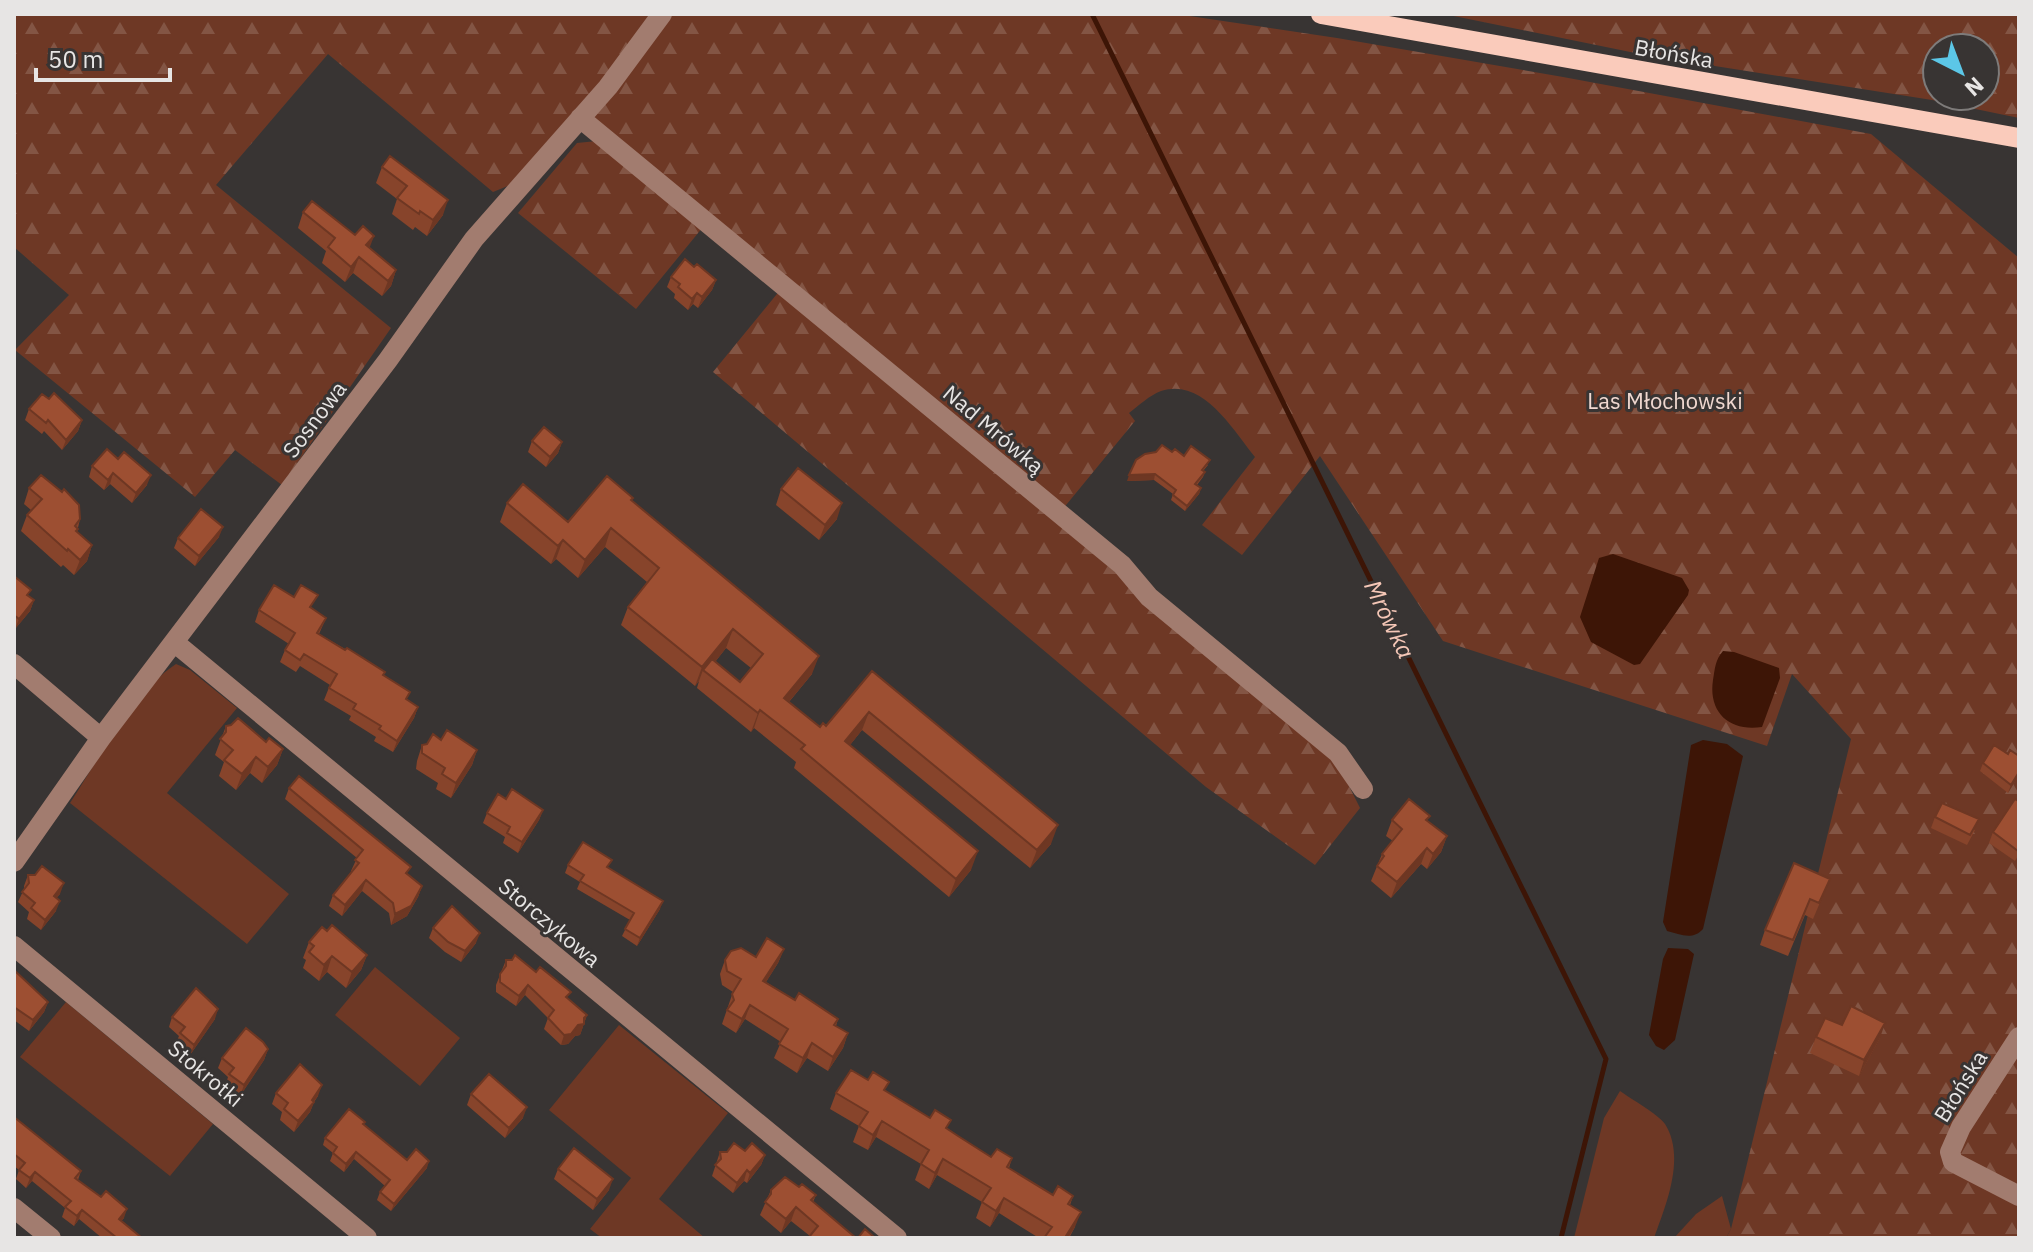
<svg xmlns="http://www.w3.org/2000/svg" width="2033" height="1252" font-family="'IBM Plex Sans',sans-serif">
<defs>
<pattern id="forest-firs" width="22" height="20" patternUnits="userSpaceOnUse" patternTransform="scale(2)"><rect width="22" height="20" fill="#6e3825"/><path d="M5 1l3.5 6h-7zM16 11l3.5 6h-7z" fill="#835544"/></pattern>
</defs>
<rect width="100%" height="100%" fill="#383433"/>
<path fill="#6e3825" d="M176 664 190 670 237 708 167 793 289 894 247 944 70 803C99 759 132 693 176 664Z
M375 967 460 1038 420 1086 335 1015Z
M66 1002 213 1124 170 1176 20 1057Z
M619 1025 728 1113 659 1199 705 1238H602L590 1229 631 1178 549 1110Z
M1620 1091C1631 1099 1658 1114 1665 1124 1686 1157 1666 1205 1654 1238H1574L1604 1118Z
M1722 1196 1731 1229 1726 1238H1674L1696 1214Z"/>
<path fill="url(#forest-firs)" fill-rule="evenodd" d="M14 14H654L603 82 510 185 493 192 328 54 216 185 391 328 282 485 235 450 195 497 15 350 69 295 14 247Z
M670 14H1176L1337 38 1563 77 1871 134 2019 258V1238H1726L1731 1229 1851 739 1792 674 1767 746 1443 641 1320 456 1242 555 1202 525 1255 457C1233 430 1203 377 1161 391 1150 395 1138 406 1129 413L1135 421 1062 510 592 116Z
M1444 14H2019V118L1932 100 1645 55ZM1937 48H1985V96H1937Z
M597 141 703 227 636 309 518 213 577 143Z
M781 289 1335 758 1360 808 1315 865 1206 787 713 372Z"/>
<path fill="#3d1506" d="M1613 554 1682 578 1689 590 1688 595 1640 664 1634 665 1591 642 1580 617 1599 558Z
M1723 651 1734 652 1779 668 1780 678 1762 727C1730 732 1708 713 1713 680 1715 669 1715 660 1723 651Z
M1703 740 1727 744 1743 756 1703 929C1692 941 1680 934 1667 931L1663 922 1691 745Z
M1668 948 1688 949 1694 954 1675 1040 1664 1050 1656 1046 1649 1035 1663 959Z"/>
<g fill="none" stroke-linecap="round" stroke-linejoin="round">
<path stroke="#3d1506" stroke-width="5" d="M1092 14 1606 1059 1561 1238"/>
<path stroke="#a27c6f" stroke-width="20" d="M580 118 1122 565 1149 597 1338 753 1363 789
M174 642 897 1238
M14 664 101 738
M14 862 101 738 388 360 474 239 608 87 662 14
M14 946 367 1238
M2019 1037 1961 1127 1950 1152 1953 1162 2019 1196
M14 1208 51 1238"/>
<path stroke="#facbbb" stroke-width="20" d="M1321 14 2019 138"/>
</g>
<path fill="#87442b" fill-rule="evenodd" d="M390 156 443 215 427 236 415 227 413 230 392 214 397 199 376 183 382 167Z
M303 212 370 248 396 270 391 286 382 296 353 273 345 282 322 263 326 251 298 228Z
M694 267 716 280 712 290 698 308 693 304 688 310 674 298 675 294 667 287 671 277Z
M29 409 82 420 78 431 62 450 44 431 42 434 25 420Z
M532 441 562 442 558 453 546 467 528 452Z
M1184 456 1208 465 1203 471 1205 472 1203 477 1197 485 1201 488 1199 494 1185 511 1171 500 1173 494 1154 480 1127 481Z
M92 466 147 485 132 503 110 484 104 490 89 477Z
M29 488 80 519 77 532 92 545 87 561 74 575 63 565 61 567 21 531 27 515 31 510 24 504Z
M781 489 837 519 819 540 776 505Z
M632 501 812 674 789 702 820 727 826 726 872 671 1051 844 1030 868 862 730 850 745 971 870 949 897 794 768 796 762 754 728 751 732 697 688 699 681 695 686 621 625 628 607 647 582 605 547 578 578 556 559 551 564 500 522 507 503 568 522ZM726 648 751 668 740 682 715 662Z
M219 537 195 566 174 548 178 538Z
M14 576 29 596 34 600 30 611 15 629Z
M312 609 326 618 319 634 385 672 383 676 407 700 418 707 414 718 393 752 374 741 376 737 349 720 351 716 324 700 330 685 300 666 296 672 280 662 285 650 289 644 255 622 259 610Z
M226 726 266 742 283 749 277 765 262 783 250 773 236 790 219 776 224 762 215 755Z
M441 740 477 750 472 765 451 798 436 789 438 783 416 769 417 761 422 745Z
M2008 754 2019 756V775L2008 793 1980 771 1983 763Z
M289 788 422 886 418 897 407 916 391 925 389 913 362 891 342 916 329 906 333 895 352 872 351 871 357 858 285 799Z
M506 799 543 810 539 820 518 853 503 843 505 837 483 823 487 813Z
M2019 801V854L2015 861 1989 843 1993 832Z
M1935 817 1975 830 1967 845 1931 828Z
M1392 820 1428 821 1447 836 1441 852 1427 869 1421 864 1391 898 1371 881 1382 854 1393 841 1386 836Z
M568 865 609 868 660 909 637 946 622 936 630 920 577 889 580 882 565 873Z
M28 875 60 894 56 898V911L41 930 27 919 29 912 18 902 24 889V886Z
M1830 879 1813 919 1805 915 1788 956 1760 945 1765 930Z
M433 928 476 943 461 962 445 952 429 938Z
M327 931 367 955 361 970 346 988 327 972 319 981 303 968 306 960 303 958 309 942Z
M784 949 778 963 766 982 795 1000 838 1019 836 1026 848 1033 843 1048 828 1071 807 1058 797 1073 774 1058 781 1042 745 1019 736 1033 722 1024 733 992 722 985 720 974 725 960 756 957Z
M506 960 568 999 587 1015 580 1035 575 1036 568 1044 561 1045 544 1029 548 1018 525 995 516 1006 496 992V985Z
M14 970 48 1002 44 1012 29 1031 14 1020Z
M172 1017 215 1019 190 1055 176 1043 179 1036 169 1027Z
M1842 1025 1880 1038 1859 1076 1810 1053 1816 1037Z
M268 1049 264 1060 240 1096 226 1084 228 1077 218 1068 222 1058Z
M886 1091 991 1157 1012 1158 1009 1168 1053 1195 1073 1196 1070 1205 1075 1227 1069 1238H1039L999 1213 990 1227 976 1218 982 1202 937 1175 929 1189 915 1180 921 1164 876 1137 868 1150 853 1142 859 1126 830 1109 836 1093Z
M276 1093 318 1096 314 1102 310 1112 294 1132 280 1120 282 1112 272 1104Z
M471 1094 523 1118 505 1138 467 1105Z
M14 1117 81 1171 78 1180 124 1218 121 1221 142 1238H102L79 1219 74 1226 62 1217 65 1208 32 1181 26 1188 16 1179 19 1170 14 1166Z
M364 1125 407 1160 427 1168 391 1211 377 1200 380 1192 385 1186 354 1159 344 1172 330 1161 333 1153 323 1145 325 1138Z
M745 1151 765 1155 761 1165 747 1183 744 1181 733 1193 712 1176 720 1152Z
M558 1169 609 1190 593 1210 554 1179Z
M799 1187 816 1195 813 1202 856 1238H809L810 1236 791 1221 781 1233 760 1215 771 1190Z"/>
<path fill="#6e3723" d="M448 200 443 215 427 236 433 220Z
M374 236 368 252 360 261 366 245Z
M359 257 353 273 345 282 351 267Z
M396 270 391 286 382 296 388 281Z
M716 280 712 290 698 308 702 297Z
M697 293 693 304 688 310 692 299Z
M82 420 78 431 62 450 66 440Z
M562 442 558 453 546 467 550 457Z
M113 473 110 484 104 490 108 480Z
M1155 474 1154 480 1127 481 1129 475Z
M151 475 147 485 132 503 136 493Z
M1201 488 1199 494 1185 511 1187 506Z
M842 503 837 519 819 540 825 525Z
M223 527 219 537 195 566 199 556Z
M611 528 605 547 578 578 585 560Z
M563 540 556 559 551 564 558 546Z
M92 545 87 561 74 575 80 560Z
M34 600 30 611 15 629 19 619Z
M733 629 726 648 707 672 703 670 699 681 695 686 702 667Z
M819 656 812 674 777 716 784 698Z
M418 707 414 718 393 752 397 741Z
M760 710 754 728 751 732 758 713Z
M869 712 862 730 838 760 845 741Z
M283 749 277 765 262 783 268 767Z
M477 750 472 765 451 798 456 783Z
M256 757 250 773 236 790 242 774Z
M2019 772V775L2008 793 2011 785Z
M543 810 539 820 518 853 522 842Z
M1058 825 1051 844 1030 868 1037 850Z
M1447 836 1441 852 1427 869 1433 854Z
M1427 848 1421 864 1391 898 1397 882Z
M978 851 971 870 949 897 956 879Z
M366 880 362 891 342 916 345 905Z
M64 883 60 894 50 907 54 896Z
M422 886 418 897 407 916 391 925 395 914Z
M60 901 56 911 41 930 45 920Z
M663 901 660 909 637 946 640 938Z
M480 933 476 943 461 962 465 951Z
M784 949 778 963 758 995 763 981Z
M367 955 361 970 346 988 352 972Z
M332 956 327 972 319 981 324 965Z
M528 985 525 995 516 1006 519 996Z
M48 1002 44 1012 29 1031 33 1020Z
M750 1005 745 1019 736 1033 742 1019Z
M218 1009 215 1019 190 1055 194 1045Z
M587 1015 580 1035 575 1036 568 1044 561 1045 564 1035Z
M1885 1023 1880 1038 1859 1076 1864 1060Z
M848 1033 843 1048 828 1071 833 1057Z
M812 1043 807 1058 797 1073 803 1058Z
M268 1049 264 1060 240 1096 244 1085Z
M322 1085 318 1096 312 1104 314 1102 310 1112 294 1132 298 1121Z
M527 1107 523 1118 505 1138 509 1128Z
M882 1121 876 1137 868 1150 873 1135Z
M356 1152 354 1159 344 1172 346 1164Z
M765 1155 761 1165 747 1183 750 1173Z
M943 1159 937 1175 929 1189 935 1173Z
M429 1161 427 1168 391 1211 394 1204Z
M747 1170 744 1181 733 1193 737 1183Z
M35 1172 32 1181 26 1188 30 1178Z
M613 1179 609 1190 593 1210 597 1199Z
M1004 1198 999 1213 990 1227 996 1211Z
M796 1207 791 1221 781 1233 786 1219Z
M127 1209 124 1218 115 1228 119 1219Z
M82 1210 79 1219 74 1226 77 1216Z
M1081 1212 1075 1227 1068 1238H1065Z"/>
<path fill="#9d4f32" stroke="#6e3723" stroke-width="2" d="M390 156 448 200 433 220 420 211 419 214 397 198 407 186 382 167Z
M312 201 355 235 363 226 374 236 366 245 396 270 388 281 359 257 351 267 328 247 335 238 303 212Z
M685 259 694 267 697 264 716 280 702 297 697 293 692 299 678 287 680 284 671 277Z
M54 393 82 420 66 440 48 420 46 423 29 409 42 394 49 399Z
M544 427 562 442 550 457 532 441Z
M1162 445 1172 452 1175 449 1184 456 1191 446 1210 460 1202 470 1205 472 1195 484 1201 488 1187 506 1173 495 1176 490 1155 474 1129 475 1136 460 1145 454 1156 452Z
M107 449 118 459 124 452 151 475 136 493 113 473 108 480 92 466Z
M798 468 842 503 825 525 781 489Z
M41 475 62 492 64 489 79 505 80 519 75 526 78 529 76 531 92 545 80 560 68 549 67 551 27 515 42 499 29 488Z
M607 476 633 498 631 500 819 656 784 698 820 727 823 723 826 726 872 671 1058 825 1037 850 869 712 845 741 978 851 956 879 801 749 805 745 760 710 758 713 703 670 712 659 740 682 763 654 733 629 702 667 628 607 659 568 611 528 585 560 563 540 558 546 507 503 523 484 568 522Z
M201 509 223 527 199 556 178 538Z
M14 576 31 590 27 595 34 600 19 619 14 615Z
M274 585 294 597 301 585 318 595 310 607 326 618 317 633 345 650 347 648 385 672 383 675 410 692 406 699 418 707 397 741 379 729 381 726 353 709 356 704 329 688 337 674 304 654 300 660 285 650 295 633 259 610Z
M238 718 266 742 269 738 283 749 268 767 256 757 242 774 224 760 233 750 220 739 226 732V726L231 725Z
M447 730 477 750 456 783 442 774 445 768 422 753V745L427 744 433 734 441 740Z
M1994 745 2008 754 2010 750 2019 756V772L2011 785 1983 763Z
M299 776 411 867 406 873 422 886 411 906 395 914 393 903 366 880 345 905 333 895 359 863 355 860 363 850 289 788Z
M512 789 543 810 522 842 507 833 510 827 487 813 498 794 506 799Z
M1409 799 1430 816 1426 820 1447 836 1433 854 1427 848 1397 882 1377 866 1384 856 1382 854 1402 829 1392 820Z
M2015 799 2019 801 2018 851 1993 832Z
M1942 803 1979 819 1970 835 1935 817Z
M583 842 612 860 607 867 663 901 640 938 625 929 634 913 580 881 584 875 568 865Z
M1794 863 1830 879 1819 903 1810 899 1793 940 1765 930Z
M42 866 64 883 54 896 60 901 45 920 31 908 35 903 22 892 29 883 28 875H35Z
M452 906 480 933 465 951 448 942 433 928Z
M332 925 367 955 352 972 332 956 324 965 309 952 314 946 309 942 322 927 327 931Z
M767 938 784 949 763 981 795 1000 799 993 838 1019 834 1025 848 1033 833 1057 812 1043 803 1058 779 1044 788 1029 750 1005 742 1019 727 1010 734 1000 732 994 741 979 727 971 725 960 731 951 741 948 756 957Z
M515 955 536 972 540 967 571 992 566 997 587 1015 584 1018V1024L578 1025 571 1034 564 1035 548 1018 554 1010 528 985 519 996 500 982V974L506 966V960H512Z
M14 970 48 1002 33 1020 14 1007Z
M196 988 218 1009 194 1045 180 1033 185 1027 172 1017Z
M1851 1006 1885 1023 1864 1060 1816 1037 1825 1018 1842 1025Z
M246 1028 263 1042 268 1049 244 1085 229 1074 234 1068 222 1058Z
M300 1064 322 1085 312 1100 314 1102 298 1121 284 1109 288 1103 276 1093Z
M851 1070 868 1080 873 1072 889 1082 884 1090 930 1118 935 1110 951 1120 946 1128 958 1136 991 1157 997 1149 1012 1158 1007 1167 1053 1195 1058 1186 1073 1196 1068 1204 1081 1212 1066 1236 1069 1238H1044L1052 1227 1004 1198 996 1211 982 1202 991 1188 943 1159 935 1173 921 1164 929 1150 882 1121 873 1135 859 1126 868 1112 836 1093Z
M489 1074 527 1107 509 1128 471 1094Z
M349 1109 365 1122 363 1124 407 1160 416 1149 429 1161 394 1204 380 1192 390 1180 356 1152 346 1164 333 1153 337 1147 325 1138Z
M14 1117 81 1171 75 1178 101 1197 106 1191 127 1209 119 1219 142 1238H117L82 1210 77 1216 65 1207 71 1201 35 1172 30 1178 19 1170 25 1163 14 1154Z
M734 1143 745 1151 752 1143 765 1155 750 1173 747 1170 737 1183 715 1165 721 1159 720 1152H727Z
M574 1148 613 1179 597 1199 558 1169Z
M785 1177 799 1187 802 1184 816 1195 811 1200 856 1238H810L809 1237 818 1226 796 1207 786 1219 765 1202 771 1194V1190Z
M865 1229 875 1238H858Z"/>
<g text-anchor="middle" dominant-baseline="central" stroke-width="6" stroke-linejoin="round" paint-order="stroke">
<g font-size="22" fill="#e7e5e4" stroke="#383433">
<text transform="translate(1674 53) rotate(10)">Błońska</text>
<text transform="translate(314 419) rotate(-53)">Sosnowa</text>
<text transform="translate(994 429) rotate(40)">Nad Mrówką</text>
<text transform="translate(550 922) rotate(40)">Storczykowa</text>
<text transform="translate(206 1073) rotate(40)">Stokrotki</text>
<text transform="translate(1960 1086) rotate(-58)">Błońska</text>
</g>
<g font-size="22" fill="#f0d8d0" stroke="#383433">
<text x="1665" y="400">Las Młochowski</text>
</g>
<g font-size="24" font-style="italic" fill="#f5c7b7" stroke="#383433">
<text transform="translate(1390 619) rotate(64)">Mrówka</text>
</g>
</g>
<rect width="2033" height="1252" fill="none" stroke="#e7e5e4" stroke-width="32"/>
<g transform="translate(1961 72) rotate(138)"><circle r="38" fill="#383433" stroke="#7e7b7a" stroke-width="2"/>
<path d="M0-6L14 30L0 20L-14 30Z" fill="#5cc7e7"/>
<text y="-12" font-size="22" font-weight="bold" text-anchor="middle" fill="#e7e5e4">N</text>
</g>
<path d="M36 68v12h134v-12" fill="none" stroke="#e7e5e4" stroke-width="4"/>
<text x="48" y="68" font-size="24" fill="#e7e5e4" stroke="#383433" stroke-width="6" paint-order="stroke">50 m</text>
</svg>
